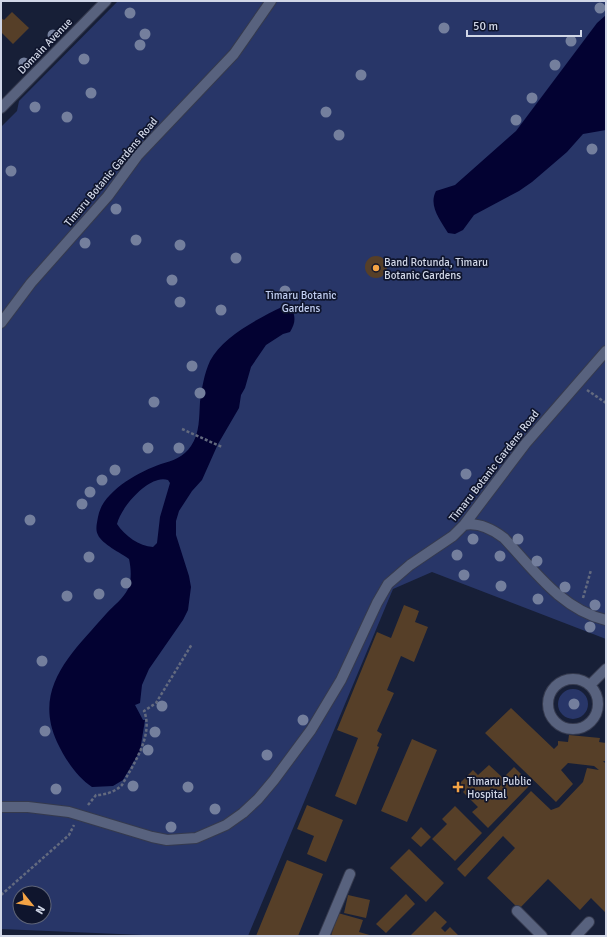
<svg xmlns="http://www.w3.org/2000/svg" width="607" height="937" font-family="Signika,sans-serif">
<rect width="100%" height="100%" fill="#171f37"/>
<path fill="#283668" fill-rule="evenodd" d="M121 1H606V639L432 572 393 589 248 936H166L1 929V127L17 111 19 101 117 2ZM20 893H44V917H20Z
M558 704a15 15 0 1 1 30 0a15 15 0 1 1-30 0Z"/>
<path fill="#030232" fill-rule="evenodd" d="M606 15V130L583 134 567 152 532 182 519 191 474 215 463 230 455 234 448 233C441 221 428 206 436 191L455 185 516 131 597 23Z
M282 307 292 309C296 318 295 324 290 332L283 334 266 345 251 367 245 388 241 395 239 408 218 444 202 480 192 491 179 511 176 521V535L189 576 191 587 188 610 183 620 149 669 142 685 140 703 135 705 143 720H145L140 751 123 780 113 786 92 787C77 777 65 759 57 742 32 687 73 652 106 614 114 605 123 599 128 589 132 580 131 568 129 559 121 553 102 544 98 535 95 530 97 523 98 517 102 492 138 472 161 464 172 461 184 457 191 446 200 433 199 417 200 402 202 388 204 374 210 361 222 337 259 318 282 307ZM168 480 170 483 160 517 157 543 153 547C139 546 125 536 117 524 121 508 142 484 158 480 161 479 165 479 168 480Z"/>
<path fill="#563f28" d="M12 12 29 28 13 44 1 32V18L4 20Z
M365 267a11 11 0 1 1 22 0a11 11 0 1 1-22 0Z
M404 605 419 611 415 622 428 627 414 662 401 656 387 690 394 693 377 731 382 734 377 746 379 747 356 805 335 796 358 738 337 730 377 632 391 638Z
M511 708 554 749 558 745V741L568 742 569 735 600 738 599 742 606 743V761H603L606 764V913L591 898 580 910 548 879 519 909 487 878 515 848 503 836 465 877 457 869 531 791 551 810 559 807 583 782 587 768 599 770 594 766 568 763 561 770 573 784 556 802 485 733Z
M412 739 437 750 407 822 381 811Z
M489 765 503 778 514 767 531 784 488 828 472 812 478 807 463 792 465 790 459 784 473 770 478 775Z
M307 805 343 820 326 862 307 854 314 836 297 829Z
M455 806 482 833 455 861 432 839 447 824 442 819Z
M421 827 431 837 421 847 411 838Z
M409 849 444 883 426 902 390 868Z
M287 860 323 874 298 936H256Z
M406 894 415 904 386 933 376 924Z
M348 895 370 900 366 918 344 913Z
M435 911 447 922 441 928 445 932 450 927 459 936H410Z
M338 913 363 920 359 932 373 936H331Z"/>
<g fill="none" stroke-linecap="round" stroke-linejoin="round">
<defs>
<path id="minor" d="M1 108 106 1
M1 323 31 283 108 196 138 155 234 54 271 1
M464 525C479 522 492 529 504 538 533 569 562 610 606 620
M548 704a25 25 0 1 1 50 0a25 25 0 1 1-50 0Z
M590 685 606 669
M1 807H28L69 812 152 837 167 840 196 838 226 825 243 813 258 799 274 780 311 730 341 680 377 603 388 584 410 565 453 536 464 525 526 443 606 351
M517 911 542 936
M324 936 350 874
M576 936 589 922"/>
</defs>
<use href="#minor" stroke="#353a4e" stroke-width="12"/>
<path stroke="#636a7f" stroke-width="2.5" stroke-dasharray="3 2" stroke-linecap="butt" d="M587 390 606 403
M182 429 222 447
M583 598 591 570
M88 805 96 795C105 795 115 792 122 785 133 765 154 735 144 711L156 703 192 644
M1 895 60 843 69 835 74 825"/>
<use href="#minor" stroke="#58627e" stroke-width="10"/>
</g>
<g fill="#747f9d">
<circle cx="600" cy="8" r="5.5"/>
<circle cx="130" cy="13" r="5.5"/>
<circle cx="444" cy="28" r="5.5"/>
<circle cx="145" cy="34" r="5.5"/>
<circle cx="53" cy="35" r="5.5"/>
<circle cx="571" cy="41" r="5.5"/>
<circle cx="140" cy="45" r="5.5"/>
<circle cx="84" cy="59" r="5.5"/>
<circle cx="24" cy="63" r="5.5"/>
<circle cx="555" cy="65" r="5.5"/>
<circle cx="361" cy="75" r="5.5"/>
<circle cx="91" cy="93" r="5.5"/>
<circle cx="532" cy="98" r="5.5"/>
<circle cx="35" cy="107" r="5.5"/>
<circle cx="326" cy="112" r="5.5"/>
<circle cx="67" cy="117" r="5.5"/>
<circle cx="516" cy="120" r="5.5"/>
<circle cx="339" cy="135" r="5.5"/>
<circle cx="592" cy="149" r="5.5"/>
<circle cx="11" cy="171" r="5.5"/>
<circle cx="116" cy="209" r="5.5"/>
<circle cx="136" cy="240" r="5.5"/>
<circle cx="85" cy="243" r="5.5"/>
<circle cx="180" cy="245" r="5.5"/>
<circle cx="236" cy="258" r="5.5"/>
<circle cx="172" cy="280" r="5.5"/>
<circle cx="285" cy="291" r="5.5"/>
<circle cx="180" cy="302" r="5.5"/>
<circle cx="221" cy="310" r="5.5"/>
<circle cx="192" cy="366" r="5.5"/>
<circle cx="200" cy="393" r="5.5"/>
<circle cx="154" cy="402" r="5.5"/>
<circle cx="148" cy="448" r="5.5"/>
<circle cx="179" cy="448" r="5.5"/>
<circle cx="115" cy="470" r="5.5"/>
<circle cx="466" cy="474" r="5.5"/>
<circle cx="102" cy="480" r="5.5"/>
<circle cx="90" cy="492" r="5.5"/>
<circle cx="82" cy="504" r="5.5"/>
<circle cx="30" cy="520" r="5.5"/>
<circle cx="473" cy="539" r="5.5"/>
<circle cx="518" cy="539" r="5.5"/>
<circle cx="457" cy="555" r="5.5"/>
<circle cx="500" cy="556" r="5.5"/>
<circle cx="89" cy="557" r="5.5"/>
<circle cx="537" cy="561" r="5.5"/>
<circle cx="464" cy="575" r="5.5"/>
<circle cx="126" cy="583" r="5.5"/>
<circle cx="501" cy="586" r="5.5"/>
<circle cx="565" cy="587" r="5.5"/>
<circle cx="99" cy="594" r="5.5"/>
<circle cx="67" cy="596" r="5.5"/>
<circle cx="538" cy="599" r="5.5"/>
<circle cx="595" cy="605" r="5.5"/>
<circle cx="590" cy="627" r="5.5"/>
<circle cx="42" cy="661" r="5.5"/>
<circle cx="574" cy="704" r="5.5"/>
<circle cx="162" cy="706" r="5.5"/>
<circle cx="303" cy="720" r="5.5"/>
<circle cx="45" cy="731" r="5.5"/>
<circle cx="155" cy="732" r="5.5"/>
<circle cx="148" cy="750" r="5.5"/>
<circle cx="267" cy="755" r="5.5"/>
<circle cx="133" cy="786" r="5.5"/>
<circle cx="188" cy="787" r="5.5"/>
<circle cx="56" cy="789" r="5.5"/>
<circle cx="215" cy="809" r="5.5"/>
<circle cx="171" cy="827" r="5.5"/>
</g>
<g fill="#f4a345" stroke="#0f152d" stroke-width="1.5">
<circle cx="376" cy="268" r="4"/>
<path d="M456 781h4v4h4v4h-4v4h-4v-4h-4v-4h4z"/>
</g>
<g text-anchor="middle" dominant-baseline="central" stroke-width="3.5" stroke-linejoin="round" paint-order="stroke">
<g font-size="11" fill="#d1d7e7" stroke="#0f152d">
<text transform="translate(45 46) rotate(-46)">Domain Avenue</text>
<text transform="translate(111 172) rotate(-50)">Timaru Botanic Gardens Road</text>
<text transform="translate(494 466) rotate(-52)">Timaru Botanic Gardens Road</text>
</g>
<g font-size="11" fill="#d1d7e7" stroke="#0f152d" text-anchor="start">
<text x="384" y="262">Band Rotunda, Timaru<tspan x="384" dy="13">Botanic Gardens</tspan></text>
<text x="467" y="781">Timaru Public<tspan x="467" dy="13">Hospital</tspan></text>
</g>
<g font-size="11" fill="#c1cef0" stroke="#0f152d">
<text x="301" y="295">Timaru Botanic<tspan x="301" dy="13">Gardens</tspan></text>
</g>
</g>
<rect width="607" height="937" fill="none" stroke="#d1d7e7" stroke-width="4"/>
<g transform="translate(32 905) rotate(120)"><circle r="19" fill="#0f152d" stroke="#5d6377"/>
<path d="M0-3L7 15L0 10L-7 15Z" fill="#f4a345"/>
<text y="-6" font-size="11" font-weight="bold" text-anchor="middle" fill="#d1d7e7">N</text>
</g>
<path d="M467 30v6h114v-6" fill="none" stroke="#d1d7e7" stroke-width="2"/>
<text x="473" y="30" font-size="12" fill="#d1d7e7" stroke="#0f152d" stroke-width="3" paint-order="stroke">50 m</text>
</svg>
